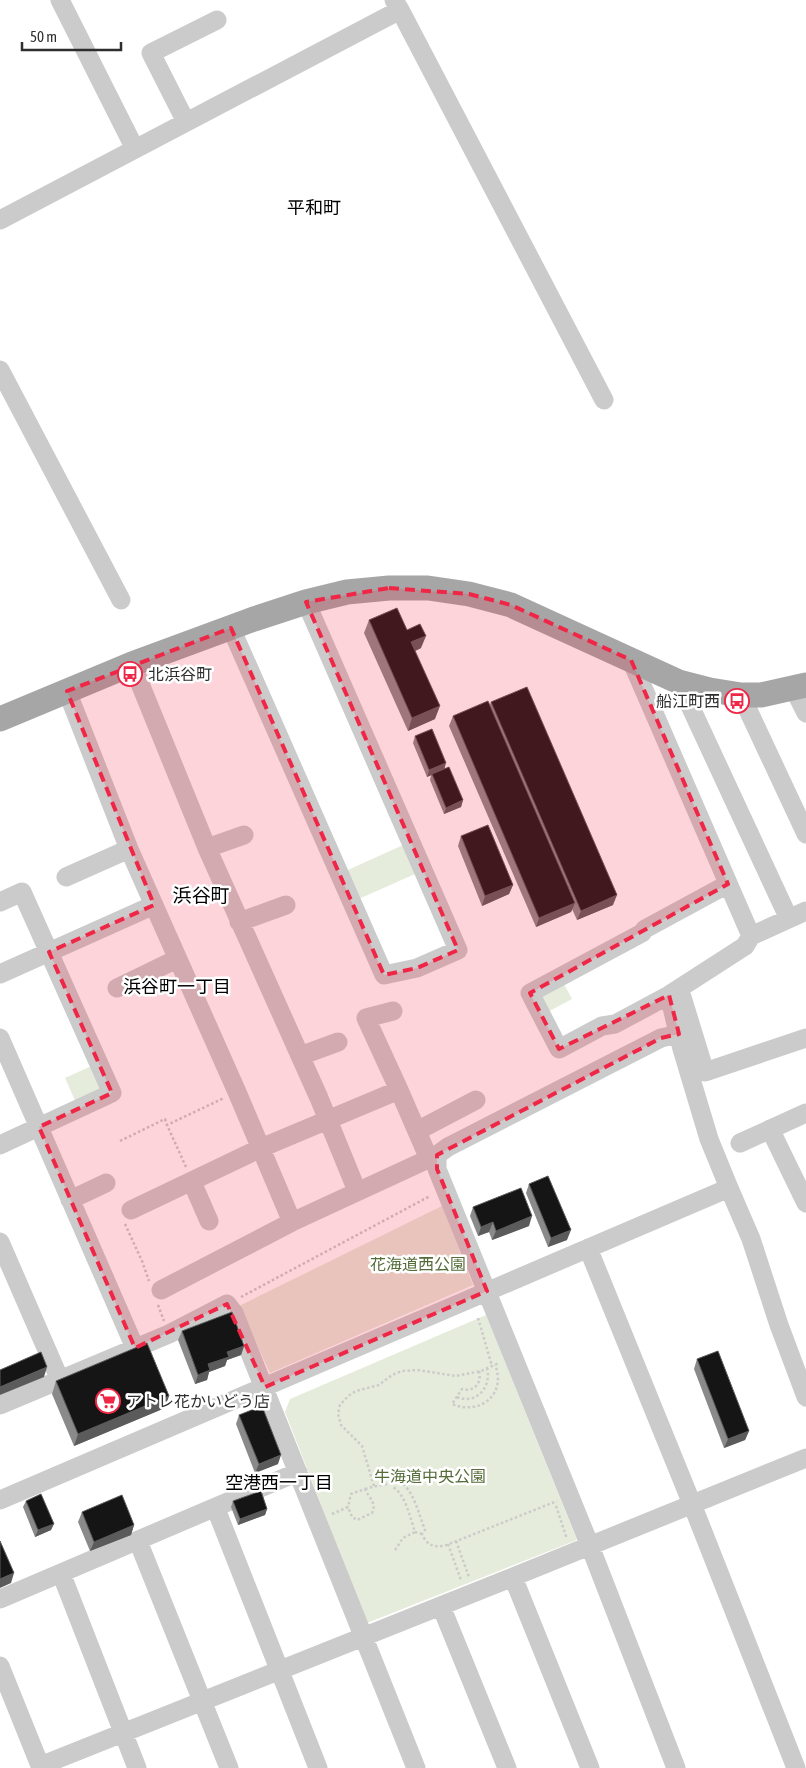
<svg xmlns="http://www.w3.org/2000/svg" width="806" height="1768" font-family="'Asap Condensed','Noto Sans JP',sans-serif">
<rect width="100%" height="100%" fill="#fff"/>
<path fill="#e6ecdb" d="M412 841 424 870 352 902 339 874Z
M562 980 572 999 544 1014 534 995Z
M96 1064 108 1090 77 1105 65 1078Z
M442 1206 473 1285 270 1373 239 1306Z
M486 1315 577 1540 367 1623 285 1412 290 1399Z"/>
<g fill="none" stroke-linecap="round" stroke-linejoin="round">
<path stroke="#cbcbcb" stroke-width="2.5" stroke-dasharray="2.5 2.5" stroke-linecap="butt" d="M120 1141 165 1119 167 1125
M186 1167 167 1125 224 1098
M125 1224 142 1261 149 1281
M241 1297 430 1196
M158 1305 164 1321
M478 1318 492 1366
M479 1371C482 1384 474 1392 462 1389L452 1404C480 1416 507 1394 495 1365
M457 1397C476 1405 492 1387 487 1368
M392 1483 393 1487C406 1495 410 1518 415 1532L422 1534
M374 1486 362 1446 341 1425 338 1414 340 1405 348 1396 356 1391 379 1385 392 1375 402 1371 417 1370 456 1376 481 1371 499 1363
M365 1489C377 1485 387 1485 398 1481 413 1487 419 1515 425 1530L422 1534C427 1545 432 1547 444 1546L557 1501
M556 1506 567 1539
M332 1514 348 1507 352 1517 357 1520 372 1513C377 1503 369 1498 365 1489L351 1494 348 1507
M456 1541 469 1577
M448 1544 461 1580
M395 1550 403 1538 415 1532"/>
<path stroke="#cbcbcb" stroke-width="19" d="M60 0 135 149
M400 10 604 400
M186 122 151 53 217 20
M0 220 400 10 394 0
M0 370 121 600
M231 628 384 975 417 968 458 950 306 602
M631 660 751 936
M132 664 207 848 319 1098 357 1191
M679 682 789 919
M794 689 806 713
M67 691 129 849 237 1092 292 1222
M741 695 806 834
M207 848 244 835
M66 877 129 849
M728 884 645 929 642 933 530 993 559 1049 602 1026 615 1024 669 995 745 946 751 936 806 911
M0 902 22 892 112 1093 0 1145
M239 922 286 905
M0 974 154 905
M117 988 177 959
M682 997 705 1072 806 1038
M393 1011 366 1018 399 1090
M0 1038 135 1348
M300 1056 338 1042
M770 1129 806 1203
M417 1131 476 1100
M740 1143 806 1113
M192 1182 209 1221
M729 1188 751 1239 779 1325 806 1397
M70 1200 106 1183
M131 1210 261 1148 399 1090 429 1159
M0 1242 60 1380
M588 1248 692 1504 796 1768
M161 1290 292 1222 437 1155
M0 1405 169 1334 227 1304 234 1313 416 1768
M0 1500 729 1188 709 1139 682 1049 669 995
M216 1509 318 1768
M138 1541 229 1768
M61 1573 137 1768
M513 1577 590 1768
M0 1599 298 1472
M441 1606 507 1768
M0 1666 41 1768
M40 1766 513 1577 806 1458
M676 1768 590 1546 437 1169V1155L448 1147 661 1038 679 1034"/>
<path stroke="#a6a6a6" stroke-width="25" d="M0 719 132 664 254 619 306 602 347 592 389 588H428L469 594 511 605 679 682 710 690 741 695H761L806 685"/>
</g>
<path fill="#8a8a8a" d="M369 620 407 630 421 648 415 651 435 719 408 731 364 633Z
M491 702 613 905 577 920 572 909 571 912 536 927 449 726 453 716 490 705Z
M415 736 445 768 463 800 461 807 444 814 430 780 431 775 427 777 413 743Z
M461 836 513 885 509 894 482 906 458 846Z
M529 1184 567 1240 548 1247 526 1193Z
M473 1207 529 1226 492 1240 489 1232 478 1236 470 1216Z
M182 1331 244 1346 241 1355 227 1360 225 1366 209 1372 207 1380 195 1384 178 1340Z
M697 1359 749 1431 745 1440 724 1448 694 1369Z
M56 1381 165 1408 74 1446 52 1394Z
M239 1415 278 1464 255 1473 236 1424Z
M26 1501 51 1530 35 1537 23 1507Z
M233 1501 267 1509 265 1515 238 1525 231 1507Z
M82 1512 134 1525 131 1535 90 1551 78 1522Z"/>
<path fill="#5b5b5b" d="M426 636 421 648 407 655 411 642Z
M440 706 435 719 408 731 412 718Z
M446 763 444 770 427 777 429 770Z
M463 800 461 807 444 814 446 808Z
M513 885 509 894 482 906 485 896Z
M617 895 613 905 577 920 581 911Z
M575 903 571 912 536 927 539 918Z
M532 1216 529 1226 492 1240 496 1231Z
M493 1222 489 1232 478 1236 481 1227Z
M571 1230 567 1240 548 1247 551 1238Z
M244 1346 241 1355 227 1360 225 1366 209 1372 207 1380 195 1384 198 1375 208 1364 227 1352Z
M47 1367 44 1377 0 1395V1387Z
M169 1396 165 1408 74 1446 78 1434Z
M749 1431 745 1440 724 1448 728 1439Z
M281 1455 278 1464 255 1473 259 1464Z
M267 1509 265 1515 238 1525 240 1519Z
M54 1524 51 1530 35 1537 38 1530Z
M134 1525 131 1535 90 1551 94 1542Z
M14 1573 11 1583 0 1588V1579Z"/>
<path fill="#151515" stroke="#5b5b5b" d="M397 608 407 630 420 624 426 636 411 642 440 706 412 718 369 620Z
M527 687 617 895 581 911 491 702Z
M488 701 575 903 539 918 453 716Z
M432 729 446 763 429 770 415 736Z
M449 767 463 800 446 808 432 774Z
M488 825 513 885 485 896 461 836Z
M548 1176 571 1230 551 1238 529 1184Z
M521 1188 532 1216 496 1231 493 1222 481 1227 473 1207Z
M232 1312 244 1346 227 1352 229 1357 208 1364 210 1370 198 1375 182 1331Z
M147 1343 169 1396 78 1434 56 1381Z
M718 1351 749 1431 728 1439 697 1359Z
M41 1352 47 1367 0 1387V1370Z
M262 1406 281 1455 259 1464 239 1415Z
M261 1491 267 1509 240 1519 233 1501Z
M41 1494 54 1524 38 1530 26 1501Z
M122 1495 134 1525 94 1542 82 1512Z
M0 1541 14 1573 0 1579Z"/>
<path fill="#ef2646" fill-opacity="0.2" stroke="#ef2646" stroke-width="4" stroke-dasharray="10 6" stroke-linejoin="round" d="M389 588 469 594 511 605 631 660 728 884 530 993 559 1049 669 995 679 1034 661 1038 437 1155V1169L487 1291 265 1387 227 1304 135 1348 39 1127 112 1093 49 952 154 905 67 691 231 628 384 975 417 968 458 950 306 602Z"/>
<defs>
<symbol id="bus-ring" viewBox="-11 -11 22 22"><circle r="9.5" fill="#fff" stroke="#ef2646" stroke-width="1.5"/><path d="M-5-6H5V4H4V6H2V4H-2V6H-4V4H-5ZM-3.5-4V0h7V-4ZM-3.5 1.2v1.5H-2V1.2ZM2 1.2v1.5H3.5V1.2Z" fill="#ef2646"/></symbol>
<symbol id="supermarket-ring" viewBox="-11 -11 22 22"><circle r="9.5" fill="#fff" stroke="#ef2646" stroke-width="1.5"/><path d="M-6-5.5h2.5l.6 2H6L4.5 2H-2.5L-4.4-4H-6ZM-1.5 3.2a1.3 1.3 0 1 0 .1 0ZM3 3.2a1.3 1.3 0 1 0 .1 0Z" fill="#ef2646"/></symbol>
</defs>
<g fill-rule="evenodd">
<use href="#bus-ring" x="116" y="660" width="28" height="28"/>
<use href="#bus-ring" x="723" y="687" width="28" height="28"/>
<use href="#supermarket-ring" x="94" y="1387" width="28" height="28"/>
</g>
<g text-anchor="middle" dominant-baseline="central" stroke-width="5" stroke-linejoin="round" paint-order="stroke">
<g font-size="16" fill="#2e2e2e" stroke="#fff" text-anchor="start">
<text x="148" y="674">北浜谷町</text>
<text x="720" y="701" text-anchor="end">船江町西</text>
<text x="126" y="1401">アトレ花かいどう店</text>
</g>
<g font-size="16" fill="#556c39" stroke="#fff">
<text x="418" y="1264">花海道西公園</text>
<text x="430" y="1476">牛海道中央公園</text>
</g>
<g font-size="18" fill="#000" stroke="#fff">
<text x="314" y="207">平和町</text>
<text x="177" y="986">浜谷町一丁目</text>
<text x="279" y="1482">空港西一丁目</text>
</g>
<g font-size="19" fill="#000" stroke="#fff">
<text x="201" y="895">浜谷町</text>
</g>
</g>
<path d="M22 42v8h99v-8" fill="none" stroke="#2e2e2e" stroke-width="2.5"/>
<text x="30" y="42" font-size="15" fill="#2e2e2e" stroke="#ffffff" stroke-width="4" paint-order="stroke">50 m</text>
</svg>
